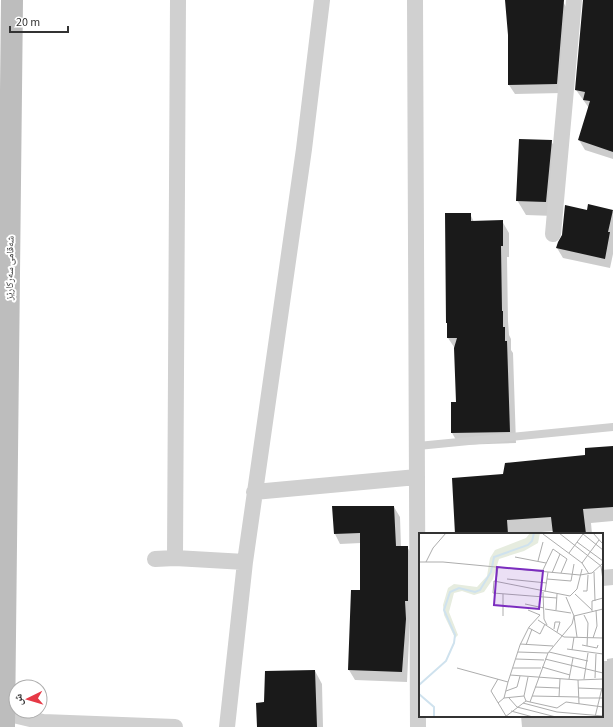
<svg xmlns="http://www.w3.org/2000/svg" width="613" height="727" font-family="'Source Sans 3','Noto Naskh Arabic',sans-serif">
<rect width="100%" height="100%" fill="#fff"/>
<path fill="#0003" d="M506 0H562L566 7 562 93 515 94 509 85V35Z
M605 0H613V159L585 150 579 140 589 108 576 90Z
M551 141 560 156 554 216 526 215 517 200Z
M587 211 613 212V254L610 268 563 258 557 248 559 243Z
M470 214 474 222 502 221 509 233V257H507L508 321 509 335 511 339V350L513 353 516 443 459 445 452 433V403H457L456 350 448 338Z
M613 447V521L591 523 592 534H554V531L516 534H456L504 475 586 456Z
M394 507 400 517 401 547H407L413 556 407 682 355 680 349 670 361 591V543L340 544 335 534Z
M613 658V727H522L521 716H602V661H607V659Z
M315 671 322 684 323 727H258Z"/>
<path fill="#1a1a1a" d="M505 0H564L557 84 508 85V35Z
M583 0H613V152L578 140 590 101 583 100 585 92 575 90Z
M519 139 552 140 546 202 516 201Z
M588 204 613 210 608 232H610L605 259 556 248 558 242 562 235 565 205 587 210Z
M445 213H471V221L503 220V246H501L502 311H503V327H505V341H507L510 432 451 433V402H456L454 348 457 338H447V323H446Z
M613 446V507L583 509 586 534H553L551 517 507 520 508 534H455L452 478 503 474 505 463 585 455V448Z
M332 506H394L396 546H408V601H405L406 619 402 672 348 670 351 590H360V533L334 534Z
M315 670 317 727H257L256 703 264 702 265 671Z"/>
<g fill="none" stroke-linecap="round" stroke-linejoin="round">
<path stroke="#d0d0d0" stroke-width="8" d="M418 446 613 427"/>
<path stroke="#d0d0d0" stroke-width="16" d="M415 0 418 727
M553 234 574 0
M254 492 417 477
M175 558 178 0
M155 559 175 558 245 562
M602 578 613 577
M5 713 43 722 175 727
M227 727 245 562 304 149 322 0"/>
<path stroke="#bdbdbd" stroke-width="22" d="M4 727 12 0"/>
</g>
<g text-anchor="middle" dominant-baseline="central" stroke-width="4" stroke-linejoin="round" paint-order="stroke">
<g font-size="10" fill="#333" stroke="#fff">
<text transform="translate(10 268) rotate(-89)">شەقامی سەرکارێز</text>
</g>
</g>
<g transform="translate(419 533)">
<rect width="184" height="184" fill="#fff"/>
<path d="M111 0H121L119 10 105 18 80 26 74 46 65 59 55 62 43 58 35 60 30 79 39 102 36 105 25 82 24 72 29 55 35 51 58 54 68 43 71 25 76 17 107 5Z" fill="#e6ecdf"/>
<path fill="none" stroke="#cfe2ee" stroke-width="2" d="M0 152 27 128 35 110 36 102 25 77 31 59 40 55 56 59 61 57 72 39 75 24 109 12 113 8 115 0M0 161 15 174V184"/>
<path fill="none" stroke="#adadad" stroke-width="1" d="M140 0 182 33 184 47M174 0 183 10M124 1 163 30 170 41M164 1 184 17M158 9 184 28M150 20 164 1M96 24 127 30M119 28 124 9M0 29H24L161 42 173 40 184 30M7 29 14 15 27 0M163 30 180 7M123 39 134 16 148 26 142 40M175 39 176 68M133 40 141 21M88 46 128 50M128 46 152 48 155 31M77 48 79 34M164 58H168L169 42M124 59 125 86 128 92M126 59 129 39M84 61V83M156 61 173 77M138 65 74 60 75 48 151 63 158 56 163 36M106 71 125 75M126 76 152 80M137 77 138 61M173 78V68L184 65M165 82 169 90 168 113M119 87 145 104 184 105M110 95 121 101 126 91M135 96 136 89H141L138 99M158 104 155 83 184 76M174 105 178 93 177 77M101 111 134 113M107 112 113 96M163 112 178 115 179 112M148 116 184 121M153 117 155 104M99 119 129 120M130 119 169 128M97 126 125 127M126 126 184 140M123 134 151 142M38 135 89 149 101 112 110 94 121 82 109 77M94 135H122M91 142 159 147 184 146M176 145 177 121M79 146 72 158 87 183M150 146 154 125M165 146 169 120M159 147 160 171M116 154 140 155M159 155 184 156M87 158 98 154 101 143M113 163 160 164M140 164 141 146M85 165 105 163M90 165 98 174 137 184M160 165H184M107 168 105 163 109 144M111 169 138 175 147 169 184 174M79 170 85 165 89 149M104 170 138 179 184 183M92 178 114 184M86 184 107 168 111 169 129 120 153 91 155 83 147 64M176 184 183 155"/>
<path fill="#7b2cbf" fill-opacity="0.15" stroke="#7b2cbf" stroke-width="2" d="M78 34 124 38 120 76 75 72Z"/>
<rect width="184" height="184" fill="none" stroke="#333" stroke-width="2"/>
</g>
<g transform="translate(28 699) rotate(265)"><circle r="19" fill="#ffffff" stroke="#adadad"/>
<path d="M0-3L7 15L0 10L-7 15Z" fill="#e63946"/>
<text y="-6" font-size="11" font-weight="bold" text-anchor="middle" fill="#333333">ش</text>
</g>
<path d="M10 26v6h58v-6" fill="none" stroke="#333333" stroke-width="2"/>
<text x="16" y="26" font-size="12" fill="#333333" stroke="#ffffff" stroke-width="3" paint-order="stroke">20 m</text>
</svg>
